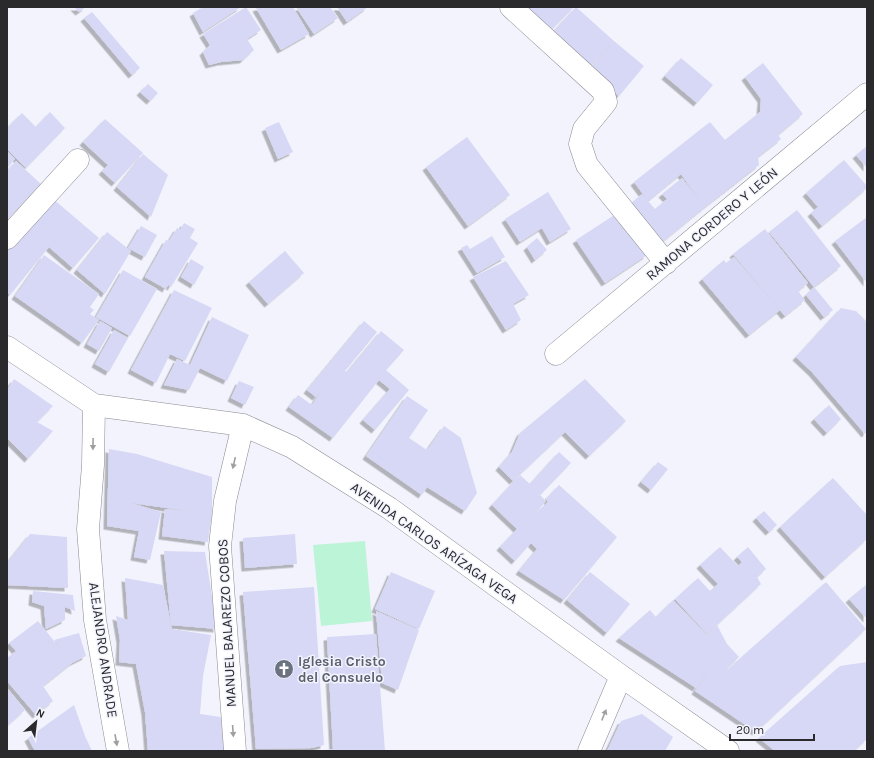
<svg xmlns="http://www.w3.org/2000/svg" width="874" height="758" font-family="Karla,sans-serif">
<defs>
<filter id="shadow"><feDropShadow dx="-3.5" dy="3.5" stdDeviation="0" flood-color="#0004"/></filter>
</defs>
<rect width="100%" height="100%" fill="#f3f3fd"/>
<path fill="#bcf4d7" d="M365 541 372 621 321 626 313 545Z"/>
<path fill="#d7d8f5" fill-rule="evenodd" filter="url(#shadow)" d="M74 7H86L79 12Z
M203 7H241L203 32 193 13Z
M246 7 261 30 247 39 254 50 243 60 221 62 209 65 203 52 210 45 203 34Z
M259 7H293L309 34 281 50 256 8Z
M296 7H330L338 18 314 34Z
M337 7H368L347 22Z
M521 7H574L548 33Z
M576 7 614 41 587 71 548 37Z
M92 12 140 68 132 75 84 18Z
M614 41 644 66 619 96 589 71Z
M681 58 713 85 697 103 665 76Z
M763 63 803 114 778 135 781 139 758 157 759 165 705 207 661 243 629 205 642 194 646 198 634 182 710 122 725 140 760 112 761 99 745 77ZM681 174 700 201 682 178 662 194 667 199 655 209 648 201Z
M148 84 158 93 150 101 140 92Z
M50 112 65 128 26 168 7 149V128L22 113 36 127Z
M105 119 143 153 115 183 102 171 108 165 83 142Z
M279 122 293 152 278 159 265 128Z
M467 137 510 195 468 226 426 167Z
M867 146V168L856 155Z
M7 151 15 159 7 168Z
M143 154 168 175 151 217 117 187Z
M844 160 867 186V188L822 226 811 213 818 207 806 193Z
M16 161 41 184 7 220V171Z
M548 192 571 229 550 242 542 228 520 242 505 219Z
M52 198 99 238 73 268 49 247 10 295 7 292V251L25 229 34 236 26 229Z
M797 210 841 266 814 287 833 310 824 317 806 295 814 287 769 232Z
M619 212 647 255 605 283 576 240Z
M867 217V283L835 241Z
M184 223 195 229 190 238 198 243 171 287 168 285 166 289 145 277 166 240 169 241 177 228 180 230Z
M141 226 157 235 145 257 128 248Z
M765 229 808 283 798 291 805 300 785 316 733 254Z
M107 232 131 251 105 294 77 270Z
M492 236 505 257 477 273 461 248 467 245 470 249Z
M537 238 547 250 535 260 527 247Z
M285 251 304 273 268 304 249 282Z
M44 255 99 294 90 307 94 310 90 314 99 320 82 343 15 296Z
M734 257 780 310 749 335 702 279 724 260 726 263Z
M191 259 204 267 194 285 181 277Z
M506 261 529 295 513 304 521 320 506 330 473 277Z
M123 270 157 289 130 336 96 317Z
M174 290 212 308 185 361 170 354 156 383 131 370Z
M841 308 856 311 867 322V432L865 434 812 372 796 357Z
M212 317 249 335 227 381 200 368 189 390 164 385 177 359 190 365Z
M100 321 112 328 99 351 87 344Z
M364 321 377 332 345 371 347 372 381 331 404 350 386 370 409 390 375 430 363 420 390 389 379 380 333 438 289 407 298 395 312 405 321 391 316 397 307 390Z
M114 330 128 338 109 372 95 364Z
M14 379 53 406 37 422 53 431 28 459 7 438V390Z
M585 379 626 421 589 456 565 432 513 481 499 467 512 452 520 433Z
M239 381 254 387 245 405 231 398Z
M407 396 428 410 409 438 427 450 444 426 461 438 477 493 465 511 427 487 422 495 366 456Z
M829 405 841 419 827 433 814 419Z
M109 449 137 454 212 477V514L208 542 162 536 165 509 189 511 131 503 161 512 150 560 134 557 139 531 107 526Z
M559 452 571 463 540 495 546 501 535 514 548 502 546 499 559 485 617 537 564 600 519 571 542 543 537 549 531 543 515 561 500 547 517 529 492 505 520 475 530 484Z
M658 462 668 469 651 490 641 482Z
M833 478 867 515V539L825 577 780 527Z
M764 511 777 525 769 532 756 518Z
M30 534 67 537 68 588 7 585V563Z
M295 534 297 564 245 568 243 538Z
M720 547 738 566 742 562 737 557 748 547 766 569 757 577 761 584 707 634 675 599 698 578 710 591 718 584 700 565Z
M164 551 205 552 217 629 171 625 172 629 211 635 203 676 200 714 221 717 224 751H148L145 712 136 664 119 662 120 640 116 616 128 620 125 578 163 585 171 625Z
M391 572 435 591 419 629 375 609Z
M590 572 630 604 607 633 567 600Z
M826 582 866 629 756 732 695 691 709 670 696 688 619 638 650 610 656 617 673 600 707 635 717 625 727 644 739 657 727 669V670Z
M867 584V619L849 599Z
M314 587 324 745 312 748 256 749 243 592Z
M33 591 73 595 75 611 65 607V620L46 629 44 606 32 602Z
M376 611 419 630 398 690 382 683Z
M38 621 66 656 54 640 79 633 86 656 72 663 43 686 53 701 36 715 7 681V658L16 651 9 643Z
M376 634 385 751H325V750L333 749 327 637Z
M867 662V739L854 751H775L759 738 840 666Z
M7 688 25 710 7 726Z
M74 705 85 736 92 751H35L28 738Z
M642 714 673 737 665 751H607L621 721Z"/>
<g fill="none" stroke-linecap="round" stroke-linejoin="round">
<defs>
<path id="minor" d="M511 7 603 91 606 102 584 129 580 144 587 165 666 263
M7 238 78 160
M7 347 94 405 243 425 292 447 389 508 621 676 728 751
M556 354 867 94
M94 405 93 465 88 529 95 620 118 751
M235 751 220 546 225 501 243 425
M589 751 621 676"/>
</defs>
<use href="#minor" stroke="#8a8a92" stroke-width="23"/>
<use href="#minor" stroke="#fff" stroke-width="22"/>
</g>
<defs><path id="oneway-solid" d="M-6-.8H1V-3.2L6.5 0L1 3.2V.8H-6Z"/></defs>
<g fill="#9f9fa0">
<use href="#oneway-solid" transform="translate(93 444) rotate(91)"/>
<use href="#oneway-solid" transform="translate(234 463) rotate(103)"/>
<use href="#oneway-solid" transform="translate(604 715) rotate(-68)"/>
<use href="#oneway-solid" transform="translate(233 731) rotate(86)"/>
<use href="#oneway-solid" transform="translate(116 740) rotate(80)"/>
</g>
<defs>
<symbol id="church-disc" viewBox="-11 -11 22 22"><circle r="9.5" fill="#6b7280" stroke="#f3f3fd"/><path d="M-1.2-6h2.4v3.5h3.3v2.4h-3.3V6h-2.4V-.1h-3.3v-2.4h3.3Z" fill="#fff"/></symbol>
</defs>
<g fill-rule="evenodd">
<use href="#church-disc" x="273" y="658" width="22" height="22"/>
</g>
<g text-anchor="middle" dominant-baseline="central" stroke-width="3" stroke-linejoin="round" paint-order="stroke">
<g font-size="14" fill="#2a2a2d" stroke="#f3f3fd">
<text transform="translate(712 224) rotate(-40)">RAMONA CORDERO Y LEÓN</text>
<text transform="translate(434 543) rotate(35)">AVENIDA CARLOS ARÍZAGA VEGA</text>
<text transform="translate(227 623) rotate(-93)">MANUEL BALAREZO COBOS</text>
<text transform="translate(103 650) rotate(82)">ALEJANDRO ANDRADE</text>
</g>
<g font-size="14" font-weight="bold" fill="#5b616d" stroke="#f3f3fd" text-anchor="start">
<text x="298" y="661">Iglesia Cristo<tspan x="298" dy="16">del Consuelo</tspan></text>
</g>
</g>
<rect width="874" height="758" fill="none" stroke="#2a2a2d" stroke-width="16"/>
<g transform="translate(36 722) rotate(28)" stroke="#f3f3fd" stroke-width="3" paint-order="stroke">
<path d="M0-3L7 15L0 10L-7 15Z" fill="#2a2a2d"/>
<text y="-6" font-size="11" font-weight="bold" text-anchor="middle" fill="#2a2a2d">N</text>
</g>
<path d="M730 734v6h84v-6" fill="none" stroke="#2a2a2d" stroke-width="2"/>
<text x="736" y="734" font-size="12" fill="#2a2a2d" stroke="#f3f3fd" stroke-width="3" paint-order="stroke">20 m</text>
</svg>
